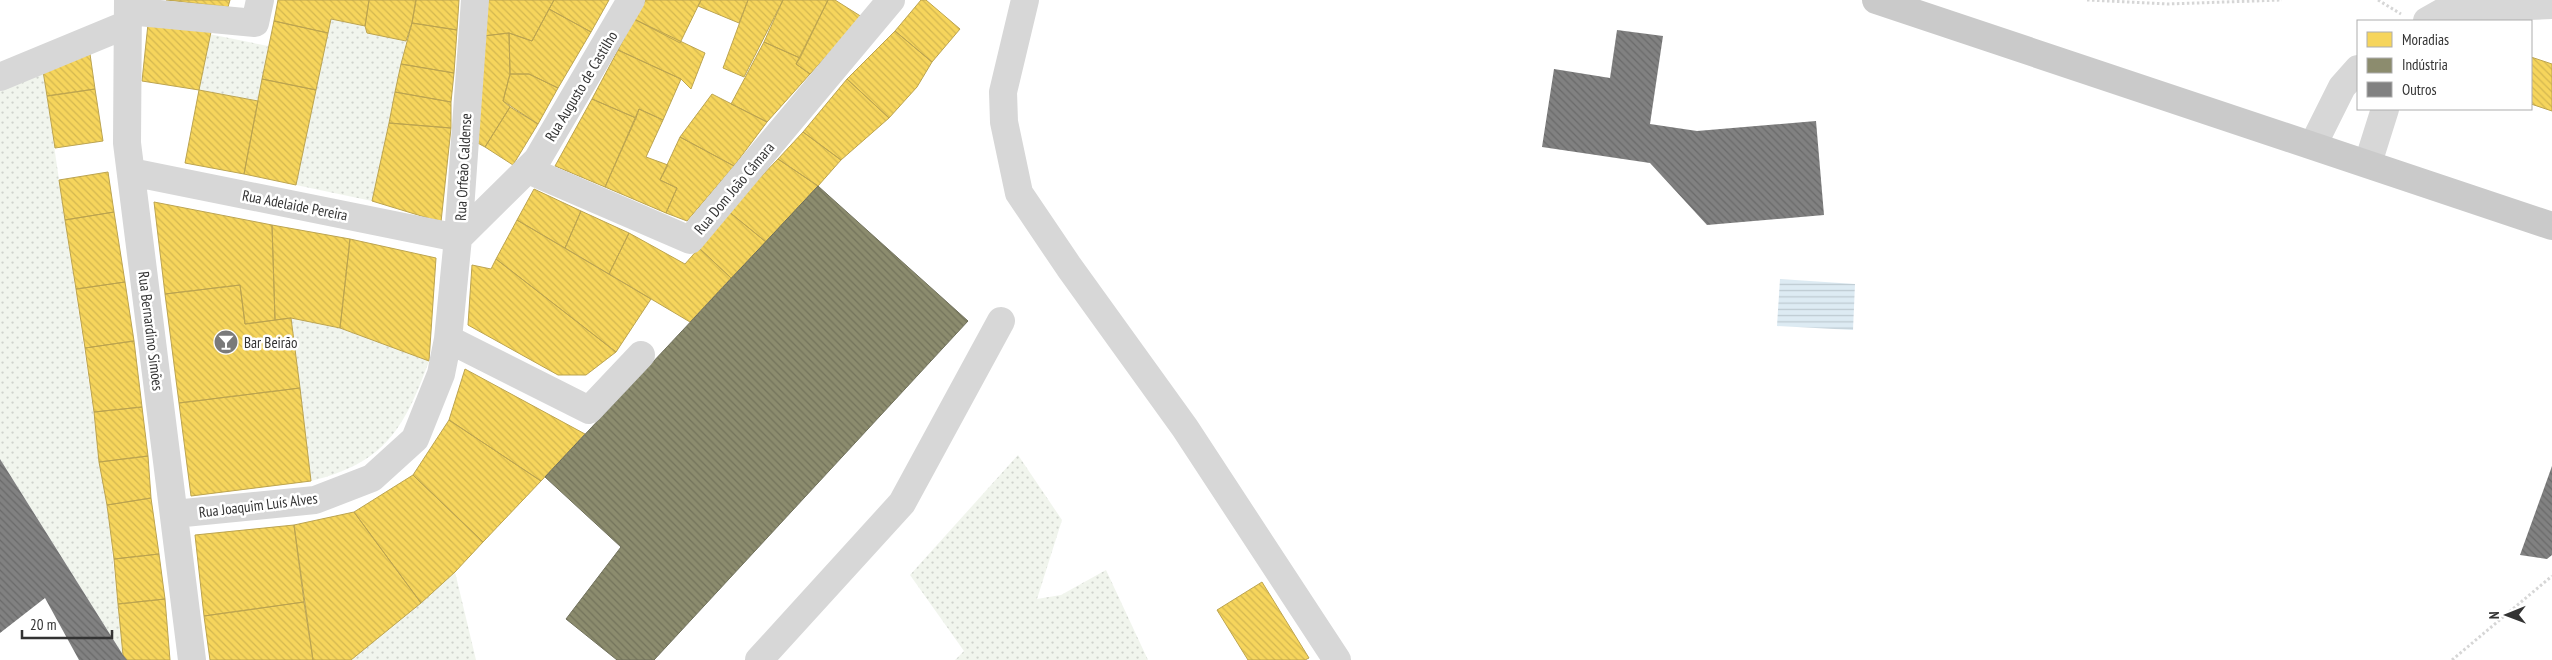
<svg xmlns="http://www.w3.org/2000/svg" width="2552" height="660" font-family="'PT Sans Narrow',sans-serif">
<defs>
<pattern id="grass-dots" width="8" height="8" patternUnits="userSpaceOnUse" patternTransform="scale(1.25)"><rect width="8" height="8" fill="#f1f5ed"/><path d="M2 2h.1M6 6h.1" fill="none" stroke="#cfd2cc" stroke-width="1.8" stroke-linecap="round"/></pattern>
<pattern id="water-rules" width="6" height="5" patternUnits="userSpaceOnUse" patternTransform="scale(1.25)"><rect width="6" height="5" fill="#ddebf3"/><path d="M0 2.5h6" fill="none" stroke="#becad1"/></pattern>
<pattern id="homes-back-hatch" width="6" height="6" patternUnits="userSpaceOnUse" patternTransform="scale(1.25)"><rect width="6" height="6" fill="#f6d55c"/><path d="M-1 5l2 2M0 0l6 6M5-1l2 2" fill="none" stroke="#d3b750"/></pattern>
<pattern id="industry-back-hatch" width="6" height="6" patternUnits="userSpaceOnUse" patternTransform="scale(1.25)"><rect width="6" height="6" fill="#8c8c6e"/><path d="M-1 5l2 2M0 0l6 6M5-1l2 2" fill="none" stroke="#73735b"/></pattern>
<pattern id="building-back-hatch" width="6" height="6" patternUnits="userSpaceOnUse" patternTransform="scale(1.25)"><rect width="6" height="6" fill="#818181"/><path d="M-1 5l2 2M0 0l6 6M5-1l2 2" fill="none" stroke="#6a6a6a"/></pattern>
</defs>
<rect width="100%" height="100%" fill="#fff"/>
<path fill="url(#grass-dots)" d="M331 19 365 26 367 33 406 41 372 201 296 185Z
M209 34 268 46 258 101 199 90Z
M43 71 107 505 123 655 0 459V90Z
M291 318 340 328 429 361C404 429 385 463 311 481Z
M1018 455 1062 520 1037 599 1061 595 1106 570 1148 660H955L964 651 910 575Z
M455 572 476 660H351Z"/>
<path fill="url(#water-rules)" d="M1780 279 1855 284 1853 330 1777 326Z"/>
<path fill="url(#homes-back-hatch)" stroke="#bca450" d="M166 0H230L228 7Z
M278 0H369L365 26 331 19 328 33 274 21Z
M369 0H416L412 23 406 41 367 33 365 26Z
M416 0H459L457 30 412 23Z
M486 0H554L532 41 509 33 483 36Z
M554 0H609L591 32 549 9Z
M646 0H701L680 43 634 19Z
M701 0H748L739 23 698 6Z
M748 0H783L744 77 723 68Z
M783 0H828L800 58 764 42Z
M828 0H835L862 17 810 74 796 64Z
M921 0H926L960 29 932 62 895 31Z
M549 9 591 32 558 88 529 74H510L509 33 532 41Z
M634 19 705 53 691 89 681 79 618 50Z
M274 21 328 33 316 90 262 79Z
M412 23 457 30 454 73 401 64Z
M148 24 211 32 199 90 142 81Z
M895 31 932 62 917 87 889 118 847 79Z
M509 33 510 74 503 101 510 107 485 147 474 141 483 36Z
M764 42 800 58 796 64 810 74 767 122 731 104Z
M618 50 681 79 663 120 639 109 636 118 592 99Z
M90 54 95 89 47 96 43 71Z
M2531 57 2552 64V111L2531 104Z
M401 64 454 73 451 102 395 92Z
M510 74H529L558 88 538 124 503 101Z
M262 79 316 90 296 185 244 174Z
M847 79 889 118 841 160 803 132Z
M95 89 103 141 55 148 47 96Z
M199 90 258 101 244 174 185 163Z
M395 92 451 102V128L389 123Z
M712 94 767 122 734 166 680 137Z
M592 99 636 118 605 187 555 166Z
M510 107 538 124 513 165 485 147Z
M639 109 663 120 646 157 668 165 660 180 677 188 666 213 605 187Z
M389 123 451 128 441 222 372 201Z
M803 132 841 160 818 186 778 159Z
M680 137 734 166 687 221 666 213 677 188 660 180Z
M778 159 818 186 766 242 728 211Z
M108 172 114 212 65 220 59 180Z
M534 189 581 211 565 248 517 220Z
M154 202 272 225 275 320 245 324 240 285 165 294Z
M581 211 629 233 609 274 565 248Z
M728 211 766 242 731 278 699 248Z
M114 212 125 282 76 289 65 220Z
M517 220 651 299 616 352 496 259Z
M272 225 350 239 340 328 291 318 275 320Z
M629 233 685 264 699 248 731 278 690 322 609 274Z
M350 239 436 258 429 361 340 328Z
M496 259 616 352 586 375H558L468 325 472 265 491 269Z
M125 282 134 341 85 348 76 289Z
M240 285 245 324 291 318 300 388 179 403 165 294Z
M134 341 142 407 94 412 85 348Z
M465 369 585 434 541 481 449 420Z
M300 388 311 481 191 496 179 403Z
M142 407 148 456 99 462 94 412Z
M449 420 541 481 483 542 413 475Z
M148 456 151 498 107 505 99 462Z
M413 475 483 542 455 572 421 603 354 512Z
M151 498 159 554 114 559 107 505Z
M354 512 421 603 351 660H313L294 525Z
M294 525 304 602 204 616 195 535Z
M159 554 165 599 118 604 114 559Z
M1262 582 1309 658 1305 660H1248L1217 610Z
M165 599 170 660H127L123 655 118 604Z
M304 602 313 660H210L204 616Z"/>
<path fill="url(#industry-back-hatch)" stroke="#71715c" d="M818 186 968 321 654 660H617L566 619 621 547 545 477Z"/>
<path fill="url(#building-back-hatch)" d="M1617 30 1663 36 1650 124 1697 131 1816 121 1824 215 1707 225 1650 163 1542 147 1554 69 1610 78Z
M0 459 123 655 127 660H79L45 598 0 633Z
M2552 466V555L2547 559 2520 555Z"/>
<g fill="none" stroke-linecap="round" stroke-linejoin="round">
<path stroke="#d6d6d6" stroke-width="3" stroke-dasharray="2.5 2.5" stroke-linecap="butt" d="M2087 0 2168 4 2282 0
M2378 0 2401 14
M2452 660 2552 576"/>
<path stroke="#d7d7d7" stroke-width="28" d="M128 0 127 143 192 660
M1025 0 1003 92 1004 122 1019 193 1069 267 1185 428 1337 660
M128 11 255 23 260 0
M2427 21 2448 9 2552 5
M0 77 128 24
M2313 145 2342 87 2358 69
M2368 163 2385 109
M528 170 690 240 891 0
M131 172 458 238
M458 238 537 160 631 0
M448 339 589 410 641 355
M174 514 315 500 372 478 415 439 441 374 448 339 458 238 475 0
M759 660 902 503 1001 321"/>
<path stroke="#cacaca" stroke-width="28" d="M1876 0 2552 226"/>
</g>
<defs>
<symbol id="bar-disc" viewBox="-11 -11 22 22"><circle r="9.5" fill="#7a7a7a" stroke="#fff"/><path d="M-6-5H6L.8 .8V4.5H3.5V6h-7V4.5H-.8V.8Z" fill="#fff"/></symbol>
</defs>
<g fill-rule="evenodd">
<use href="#bar-disc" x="212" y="328" width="28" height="28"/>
</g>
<g text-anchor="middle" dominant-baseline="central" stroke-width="5" stroke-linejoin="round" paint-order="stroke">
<g font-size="15" fill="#333" stroke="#fff">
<text transform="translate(581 86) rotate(-59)">Rua Augusto de Castilho</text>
<text transform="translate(463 167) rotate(-87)">Rua Orfeão Caldense</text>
<text transform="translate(734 188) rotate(-50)">Rua Dom João Câmara</text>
<text transform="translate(295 205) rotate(11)">Rua Adelaide Pereira</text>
<text transform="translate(151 331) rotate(83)">Rua Bernardino Simões</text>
<text transform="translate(258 505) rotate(-7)">Rua Joaquim Luís Alves</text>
</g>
<g font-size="15" fill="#333" stroke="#fff" text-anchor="start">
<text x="244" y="342">Bar Beirão</text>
</g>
</g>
<rect x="2357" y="20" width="175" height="90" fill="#ffffff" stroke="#adadad"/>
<rect x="2367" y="32" width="25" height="15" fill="#f6d55c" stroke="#adadad"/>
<text x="2402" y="45" font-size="15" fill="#333333">Moradias</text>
<rect x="2367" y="58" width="25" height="15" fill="#8c8c6e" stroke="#adadad"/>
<text x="2402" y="70" font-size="15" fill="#333333">Indústria</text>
<rect x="2367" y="82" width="25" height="15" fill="#818181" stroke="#adadad"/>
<text x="2402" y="95" font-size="15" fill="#333333">Outros</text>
<g transform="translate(2507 615) rotate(269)" stroke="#ffffff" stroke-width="4" paint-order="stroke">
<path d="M0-4L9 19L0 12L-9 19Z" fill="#333333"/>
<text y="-8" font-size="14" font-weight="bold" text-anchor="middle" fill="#333333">N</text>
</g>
<path d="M22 630v8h90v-8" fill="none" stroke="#333333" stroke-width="2.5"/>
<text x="30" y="630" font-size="15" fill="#333333" stroke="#ffffff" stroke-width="4" paint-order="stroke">20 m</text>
</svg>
